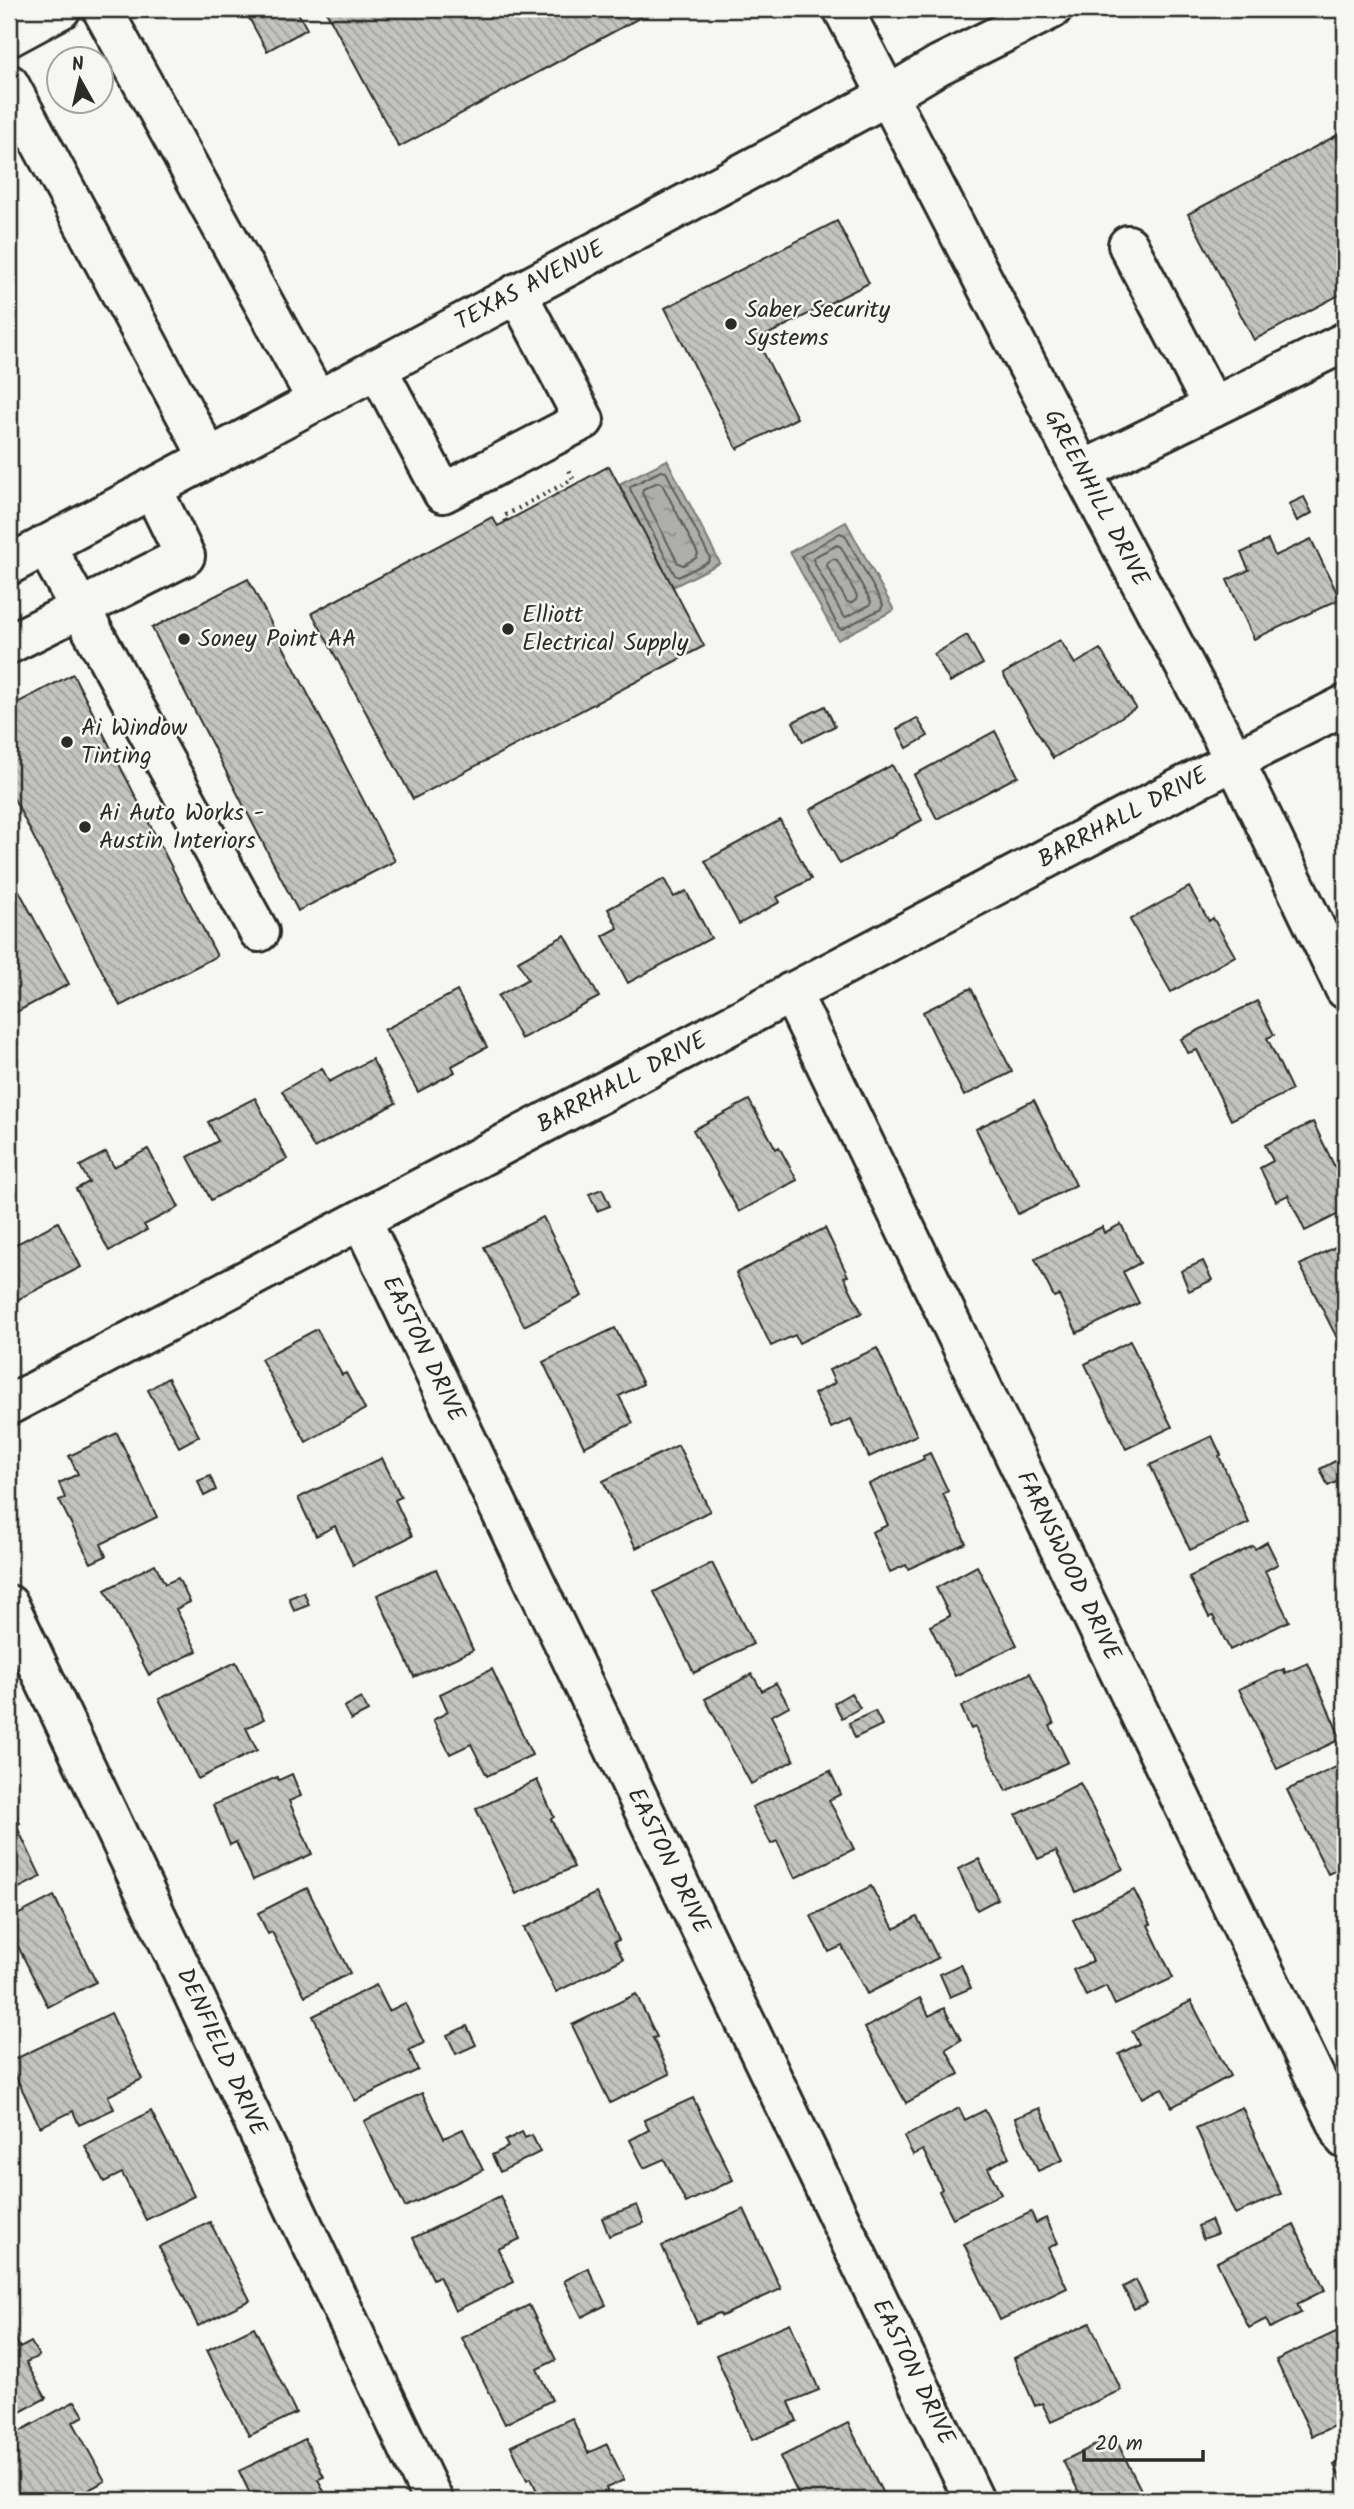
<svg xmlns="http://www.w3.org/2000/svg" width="1354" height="2509" font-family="Kalam,sans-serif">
<defs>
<pattern id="water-ripples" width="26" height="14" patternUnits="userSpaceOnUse" patternTransform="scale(1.75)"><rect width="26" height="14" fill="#aeaeab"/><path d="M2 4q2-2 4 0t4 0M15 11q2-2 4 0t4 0" fill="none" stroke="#8e8e8b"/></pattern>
<pattern id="building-back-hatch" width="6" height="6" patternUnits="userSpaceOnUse" patternTransform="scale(1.75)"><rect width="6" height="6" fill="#c3c3c0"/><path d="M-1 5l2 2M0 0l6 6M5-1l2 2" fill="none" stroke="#9f9f9c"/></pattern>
</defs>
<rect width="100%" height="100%" fill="#f6f6f2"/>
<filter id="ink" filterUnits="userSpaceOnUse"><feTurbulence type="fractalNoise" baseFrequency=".0143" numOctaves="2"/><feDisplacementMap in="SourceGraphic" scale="14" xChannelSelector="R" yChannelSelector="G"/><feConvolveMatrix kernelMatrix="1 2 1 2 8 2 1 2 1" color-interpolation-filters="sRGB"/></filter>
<g filter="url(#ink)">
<path fill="url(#water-ripples)" stroke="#7a7a78" stroke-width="2" d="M667 460 720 563 673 587 619 484Z
M846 522 894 610 838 640 790 552Z"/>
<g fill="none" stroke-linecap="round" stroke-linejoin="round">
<path stroke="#5f5f5e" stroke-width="2" d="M661 471 666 472 710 558 708 562 678 577 675 575 630 489 631 486Z
M658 482 662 484 698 554 696 558 683 565 678 563 642 493 643 489Z
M840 533 845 535 883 605 881 609 842 629 839 628 801 556Z
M837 545 841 547 871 602 870 605 846 617 843 616 813 560 814 557Z
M833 559 837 560 857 596 856 600 851 603 847 602 827 566 828 562Z"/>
</g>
<path fill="url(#building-back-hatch)" stroke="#2b2b2b" stroke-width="2" d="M244 9H296L307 29 267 51Z
M325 9H636L641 17 399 147Z
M1345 131V292L1254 340 1188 214Z
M837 221 869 283 757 340 797 418 737 449 665 308Z
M609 466 704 646 413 799 312 613 492 517 498 526Z
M1304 497 1312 513 1297 521 1289 504Z
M1311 539 1340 599 1254 639 1227 580 1249 570 1241 553 1268 540 1275 556Z
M248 579 395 861 298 911 152 628Z
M967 635 983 664 950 682 934 654Z
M1060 640 1075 664 1100 649 1136 708 1053 758 1003 674Z
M73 674 217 956 120 1006 9 789V707Z
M825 706 835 726 803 742 793 722Z
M917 718 928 736 907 748 897 729Z
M995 731 1018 776 937 819 914 775Z
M892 765 922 820 840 864 810 810Z
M780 820 811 879 777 897 780 902 739 924 705 861Z
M9 872 69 984 9 1016Z
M664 879 674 897 686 891 711 938 628 983 603 936 618 928 608 909Z
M1189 887 1209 921 1213 918 1235 956 1171 992 1130 920Z
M565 935 599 997 521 1039 498 996 528 979 518 961Z
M971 988 1012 1072 964 1096 923 1012Z
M457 991 487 1047 452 1066 455 1072 418 1092 384 1030Z
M1257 1001 1274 1035 1267 1038 1292 1090 1231 1120 1197 1050 1188 1053 1181 1039Z
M372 1059 396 1103 314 1148 282 1091 322 1068 329 1082Z
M255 1098 287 1159 211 1200 188 1157 218 1141 208 1122Z
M749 1100 776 1149 779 1147 797 1180 739 1212 693 1130Z
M1034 1100 1076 1185 1018 1214 976 1129Z
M1313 1122 1345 1188V1211L1305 1231 1288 1195 1276 1201 1260 1168 1273 1161 1265 1145Z
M148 1149 179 1207 144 1225 147 1230 109 1251 76 1189 89 1182 80 1166 106 1152 114 1167Z
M602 1189 610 1206 597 1211 589 1194Z
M543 1217 582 1296 524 1326 484 1247Z
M58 1222 81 1267 9 1304V1248Z
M1121 1224 1140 1263 1123 1272 1139 1303 1077 1333 1059 1295 1054 1297 1035 1259 1102 1227 1104 1233Z
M825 1228 848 1276 844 1277 862 1313 799 1343 795 1335 771 1346 736 1273Z
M1345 1242V1334L1337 1338 1300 1265Z
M1203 1261 1212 1280 1189 1291 1181 1271Z
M615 1328 643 1384 619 1396 633 1423 584 1447 543 1362Z
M317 1329 342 1375 346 1373 365 1409 306 1442 261 1359Z
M1130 1341 1172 1427 1126 1449 1085 1364Z
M877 1348 917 1435 869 1457 851 1419 831 1428 814 1394 835 1383 829 1370Z
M168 1378 199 1436 179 1447 148 1390Z
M117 1433 157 1517 101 1544 106 1556 91 1563 59 1500 65 1498 59 1483 78 1474 69 1456Z
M1212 1436 1221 1455 1219 1456 1249 1523 1190 1550 1150 1465Z
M678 1445 710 1511 636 1548 603 1481Z
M930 1453 948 1491 943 1494 966 1543 908 1569 906 1565 890 1572 872 1532 888 1525 869 1484 924 1459 923 1456Z
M1345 1456V1478L1328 1486 1320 1469Z
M382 1458 401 1497 395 1500 412 1536 353 1565 335 1526 316 1536 298 1498Z
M210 1476 216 1490 204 1496 198 1481Z
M1267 1542 1278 1564 1265 1571 1289 1621 1230 1650 1213 1616 1209 1617 1189 1577 1253 1546 1255 1549Z
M712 1563 753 1644 694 1673 654 1592Z
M155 1564 165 1584 178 1578 190 1602 176 1609 197 1651 149 1675 105 1590Z
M977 1566 1017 1645 955 1676 930 1626 950 1616 936 1588Z
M436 1569 473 1650 414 1677 377 1595Z
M304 1592 309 1605 294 1611 289 1598Z
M236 1662 264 1719 246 1728 257 1750 198 1779 159 1699Z
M1308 1663 1341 1739 1277 1769 1239 1689 1284 1669 1285 1673Z
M492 1669 532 1755 487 1776 471 1744 450 1754 433 1720 448 1712 440 1694Z
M1030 1673 1054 1724 1050 1726 1068 1762 1006 1791 975 1727 971 1729 961 1707Z
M752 1674 762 1691 776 1683 789 1706 771 1716 794 1760 751 1784 705 1699Z
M851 1693 860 1708 842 1718 834 1703Z
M361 1698 368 1711 351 1720 344 1707Z
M875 1711 882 1725 855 1738 849 1723Z
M1336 1767 1344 1783 1345 1782V1866L1328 1874 1287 1790Z
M830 1771 841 1794 829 1800 854 1849 795 1878 777 1841 771 1844 752 1807Z
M292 1774 301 1796 289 1801 312 1854 253 1880 236 1842 230 1845 213 1805 277 1777 279 1780Z
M537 1780 554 1817 551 1819 574 1867 516 1894 476 1809Z
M1080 1783 1123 1869 1076 1892 1056 1851 1038 1859 1016 1815Z
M9 1801 20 1823 16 1825 41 1877 9 1893Z
M979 1859 998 1899 977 1910 958 1869Z
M871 1886 894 1929 917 1917 938 1958 867 1994 842 1946 829 1952 811 1916Z
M307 1888 350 1973 305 1996 272 1932 268 1934 258 1913Z
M1134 1890 1151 1924 1148 1925 1173 1978 1115 2005 1106 1986 1086 1996 1073 1970 1093 1961 1073 1920Z
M596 1893 619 1940 614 1942 623 1959 556 1992 524 1928Z
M54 1896 96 1982 48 2007 9 1928V1919Z
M961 1964 971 1988 950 1997 940 1974Z
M376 1985 389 2011 405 2003 424 2043 409 2050 418 2070 355 2101 313 2016Z
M636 1994 657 2037 653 2038 670 2074 610 2103 572 2025Z
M920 1998 929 2016 944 2008 961 2040 946 2049 959 2074 906 2103 865 2028Z
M1191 2001 1230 2076 1172 2107 1162 2088 1142 2098 1119 2054 1139 2044 1132 2031Z
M111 2013 142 2079 108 2096 114 2109 79 2125 73 2111 40 2127 9 2062Z
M467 2026 476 2045 456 2054 447 2035Z
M422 2093 444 2138 463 2129 483 2170 405 2207 364 2121Z
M693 2098 733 2180 686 2203 664 2159 644 2168 630 2140 649 2130 644 2120Z
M1242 2107 1281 2194 1235 2214 1196 2128Z
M959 2108 965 2120 985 2110 1009 2157 988 2168 1001 2194 953 2218 939 2191 942 2189 923 2150 913 2155 904 2137Z
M1040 2108 1063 2160 1038 2171 1015 2118Z
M151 2111 194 2196 146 2220 122 2173 104 2182 85 2146Z
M522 2132 525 2138 532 2135 540 2152 500 2172 492 2155 508 2147 505 2141Z
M500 2196 520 2239 498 2249 514 2282 455 2311 439 2276 433 2279 413 2238Z
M637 2205 644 2223 609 2236 602 2218Z
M744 2209 781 2289 722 2316 719 2313 697 2323 662 2246Z
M1031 2212 1036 2223 1046 2218 1058 2243 1048 2248 1067 2288 1000 2320 964 2244Z
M1211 2220 1217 2234 1203 2239 1198 2226Z
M210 2222 250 2300 198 2326 159 2247Z
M1294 2225 1325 2290 1297 2304 1301 2313 1270 2328 1266 2319 1249 2328 1217 2262Z
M588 2268 606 2305 582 2317 564 2281Z
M1136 2280 1147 2303 1134 2309 1123 2287Z
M529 2305 556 2360 537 2369 552 2400 505 2424 462 2338Z
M790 2323 819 2390 789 2402 797 2421 752 2440 716 2355Z
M1090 2323 1121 2390 1051 2422 1042 2403 1035 2406 1014 2358Z
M9 2327 20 2348 31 2342 39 2356 26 2362 46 2398 9 2418Z
M254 2327 296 2413 249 2436 207 2350Z
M1340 2330 1345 2342V2421L1312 2436 1276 2360Z
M75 2401 84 2416 73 2422 105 2481 81 2494 85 2500H9V2451L11 2450 9 2437Z
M572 2418 588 2453 607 2444 624 2480 606 2488 611 2500H541L531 2478 527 2480 511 2446Z
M848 2423 886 2500H801L780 2457Z
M1114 2436 1146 2500H1083L1063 2461Z
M305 2439 324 2477 318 2479 328 2500H253L239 2471Z
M1345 2459V2488L1334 2465Z"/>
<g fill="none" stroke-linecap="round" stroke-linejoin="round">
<defs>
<path id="minor" d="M102 9 317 400
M843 9 1082 471 1234 759 1345 989
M9 37 61 9
M9 84 209 458
M1128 245 1213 407
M377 368 443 493 584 420 517 293
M1082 471 1345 342
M45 545 259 932
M9 565 889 95 939 65 1052 9
M9 644 185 556 152 488
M791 992 1345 2139
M362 1221 974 2500
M9 1405 1184 786 1345 705
M9 1605 433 2500"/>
</defs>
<use href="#minor" stroke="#2b2b2b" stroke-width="44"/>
<path stroke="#2b2b2b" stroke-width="4.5" stroke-dasharray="2 5" stroke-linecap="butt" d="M506 521 504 516 573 479 569 470"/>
<use href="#minor" stroke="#f6f6f2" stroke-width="38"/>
</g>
</g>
<g fill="#2b2b2b" stroke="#f6f6f2" stroke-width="2.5">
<circle cx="731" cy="324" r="7"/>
<circle cx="508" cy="629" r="7"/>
<circle cx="184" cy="639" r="7"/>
<circle cx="67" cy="742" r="7"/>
<circle cx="85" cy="827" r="7"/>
</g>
<g text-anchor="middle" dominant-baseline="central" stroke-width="5" stroke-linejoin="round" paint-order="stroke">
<g font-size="24" fill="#2b2b2b" stroke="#f6f6f2">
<text transform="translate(530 286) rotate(-28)">TEXAS AVENUE</text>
<text transform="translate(1096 498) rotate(62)">GREENHILL DRIVE</text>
<text transform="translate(1123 818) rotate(-28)">BARRHALL DRIVE</text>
<text transform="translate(622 1083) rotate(-28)">BARRHALL DRIVE</text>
<text transform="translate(423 1349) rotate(64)">EASTON DRIVE</text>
<text transform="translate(1068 1566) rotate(64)">FARNSWOOD DRIVE</text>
<text transform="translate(668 1861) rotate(64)">EASTON DRIVE</text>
<text transform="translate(221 2052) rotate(65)">DENFIELD DRIVE</text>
<text transform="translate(913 2372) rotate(64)">EASTON DRIVE</text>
</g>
<g font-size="24" fill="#2b2b2b" stroke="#f6f6f2" text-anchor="start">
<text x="745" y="310">Saber Security<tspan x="745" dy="28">Systems</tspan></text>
<text x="522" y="615">Elliott<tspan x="522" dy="28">Electrical Supply</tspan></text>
<text x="198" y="639">Soney Point AA</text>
<text x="81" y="728">Ai Window<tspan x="81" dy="28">Tinting</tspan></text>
<text x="99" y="813">Ai Auto Works -<tspan x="99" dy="28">Austin Interiors</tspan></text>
</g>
</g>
<rect width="1354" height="2509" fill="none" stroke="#f6f6f2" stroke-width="35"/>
<rect x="18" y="18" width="1319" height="2474" fill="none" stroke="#2b2b2b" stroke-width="2.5" filter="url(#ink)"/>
<g transform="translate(80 80) rotate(352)"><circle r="33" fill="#f6f6f2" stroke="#a5a5a2" stroke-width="2"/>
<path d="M0-5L12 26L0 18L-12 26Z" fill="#2b2b2b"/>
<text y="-10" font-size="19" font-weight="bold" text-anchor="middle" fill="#2b2b2b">N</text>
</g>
<path d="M1084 2450v10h119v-10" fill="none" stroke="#2b2b2b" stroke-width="3.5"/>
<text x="1095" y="2450" font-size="21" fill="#2b2b2b" stroke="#f6f6f2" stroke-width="5" paint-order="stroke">20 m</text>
</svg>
